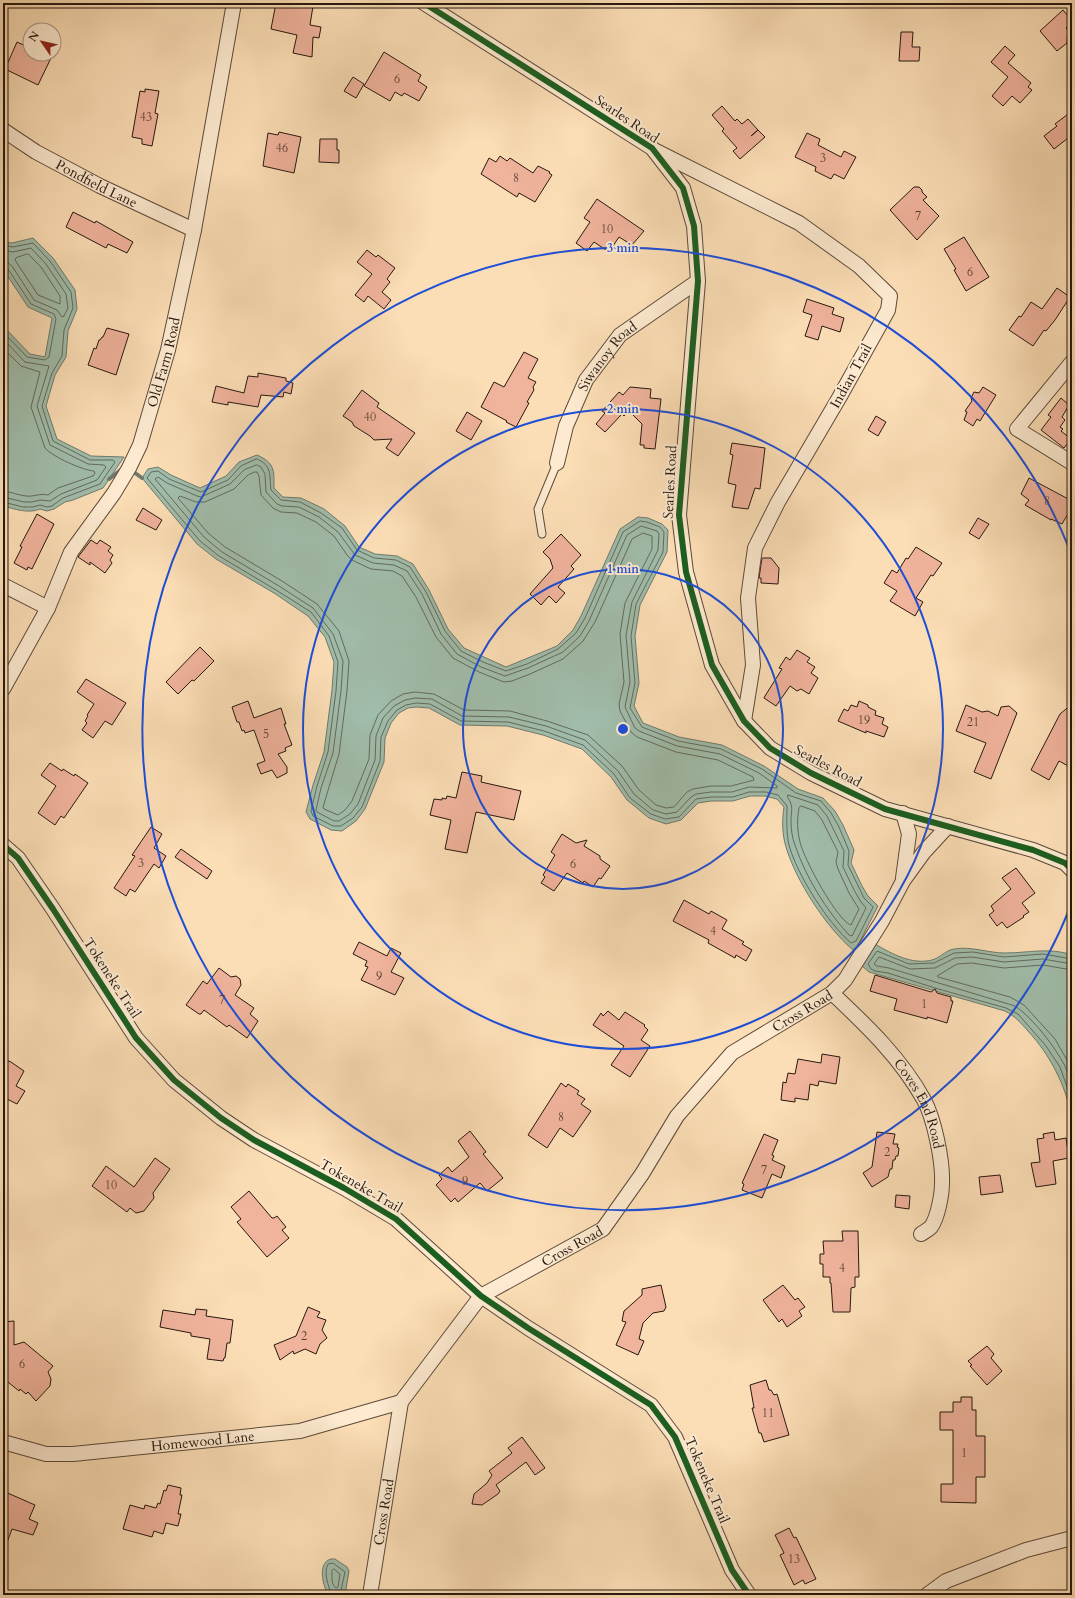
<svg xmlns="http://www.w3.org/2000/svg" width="1075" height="1598" font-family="Cardo,serif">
<rect width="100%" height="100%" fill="#fcdeb6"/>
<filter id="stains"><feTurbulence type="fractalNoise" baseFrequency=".005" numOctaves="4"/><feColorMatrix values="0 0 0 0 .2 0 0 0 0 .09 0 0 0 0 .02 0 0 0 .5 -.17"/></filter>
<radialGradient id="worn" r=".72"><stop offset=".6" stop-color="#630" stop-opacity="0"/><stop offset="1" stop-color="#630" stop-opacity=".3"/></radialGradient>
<path fill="#a0bcaa" stroke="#6f7a6c" d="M33 238 53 258 75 290 77 309 68 331 66 357 55 375 46 406 57 439 91 456 124 457 103 488 73 500 65 502 54 509 47 511 40 509C28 514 15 509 3 506V326L30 354 45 357 52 318 28 307 3 269V242L12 243Z
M257 455C275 463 274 470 274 488L283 497 301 498 324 509 345 526 359 547 375 554 397 556 413 564 429 590 448 629 464 648 506 667 557 646 573 630 581 616 620 529 638 517 648 518 662 524 668 530 667 552 640 605 635 636 639 683 634 706 643 723 679 737 722 745 764 766 798 789 823 798 835 811 843 825 854 850 851 863 862 886 868 896 878 906 859 943 853 950C826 927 796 881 786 847 782 834 782 820 784 807L777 799 765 796H750L733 801H711L698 803 681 820 666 824 649 818 627 800 611 777 582 749 543 735 507 726 460 725 429 708 416 707 408 708 399 713 391 723 385 738 384 762 365 809 356 821 342 831 331 830 310 819 306 812 313 785 324 752 332 690 334 662 325 637 308 616 274 593 216 559 197 544 142 478 148 469 158 467 171 475 200 488 226 476 239 462Z
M875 944C892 954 912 965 932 960 940 958 946 950 954 949 972 946 988 953 1005 953 1028 953 1050 947 1072 955V1119C1066 1086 1051 1056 1028 1031 1021 1023 1015 1016 1005 1011L869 972 862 966Z
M331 1559H335L347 1567 349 1571 346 1589 343 1595H328C323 1585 317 1563 331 1559Z"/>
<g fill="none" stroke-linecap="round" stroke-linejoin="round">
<path stroke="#636a5c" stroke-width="1" d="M3 245 13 247 33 243 50 261 71 292 73 308 64 330 62 356 52 373 42 406 53 441 90 460H113L115 462 100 484 63 498 52 506 47 507 40 505 33 507H23L3 502
M3 250 13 252 31 248 46 264 66 294 68 308 64 316 62 317 57 310 34 300 12 266 8 263 3 262
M28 254 41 267 60 296V304L38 295 15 260 16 258Z
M3 267 8 269 31 304 54 314 56 319 49 357 45 360 27 357 3 332
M3 339 25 362 49 366 37 406 50 445 88 464 104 465 106 467 97 480 61 494 50 501 40 500 32 502H24L3 497
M3 348 21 366 40 372 31 407 45 448C53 457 82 470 94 471L95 473 93 476 58 488 48 495C39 493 34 497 26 496 18 495 11 492 3 491
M257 459C273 466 269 476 271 490L281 500 300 502 321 513 342 528 357 550 374 558 396 560 410 567 426 592 445 631 461 651 483 662 506 671 527 664 558 649 576 633 585 618 623 532 640 521 647 522 660 527 664 532 663 552 636 604 631 636 635 683 630 708 642 727 678 741 721 749 762 769 796 793 821 801 831 813 839 827 849 851 848 865 864 898 873 907 856 941 851 943C828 923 797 875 789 845 786 832 787 819 787 806L778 795 766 792H749L733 797H711L696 799 679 817 665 819 651 814 630 798 614 774 583 745 544 731 508 722 461 721 430 704 416 703 406 705 397 710 388 721 381 737 380 761 362 807 353 818 341 826H333L313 816 311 811 317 786 328 752 336 691 338 662 329 636 311 612 276 590 219 556 200 541 147 478 151 472 158 471 169 479 201 492 228 480 241 466Z
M257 465 261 467 265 474 266 492 277 504 282 506 299 507 319 517 338 532 355 555 373 563 394 565 407 571 422 594 441 634 457 654 481 667 505 676 528 668 563 652 580 636 589 621 627 535 641 526 657 531 659 534 658 550 632 602 626 635 630 682 625 707 635 728 639 731 677 746 720 754 759 773 777 786V788L749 787 732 792H711L696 794 691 797 677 812 666 814 653 810 634 794 618 771 585 740 546 726 509 717 462 716 432 699 415 698 405 700 394 706 383 718 376 736 375 760 358 804 350 814 339 821H334L317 812 316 810 321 788 333 753 341 691 343 661 333 634 313 608 279 586 222 552 204 537 155 479 158 477 167 483 197 496 201 497 230 484 244 470Z
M255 472H257L259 476 261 495 273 508 281 512 297 513 316 522 334 536 347 555 352 560 371 569 393 571 402 576 416 597 436 637 453 658 479 672 504 682 512 681 530 674 563 659 583 641 595 622 632 539 643 533 652 536V549L625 603 620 634 624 682 619 704 620 711 631 732 637 737 676 752 718 760 753 777 754 780 731 786H711L693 789 687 792 674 807 666 808 656 805 639 790 622 766 588 735 547 721 510 711 464 710 434 694 415 692 403 694 391 701 378 715 370 735 369 759 352 801 345 810 338 815 324 809 323 807 339 754 347 691 349 661 339 631 317 604 282 581 225 547 208 533 178 498 180 496 196 502H205L234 489 248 475Z
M788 795 818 805 827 816 844 851 843 867 854 890 861 902 866 908 852 936 849 935C826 910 806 878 795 845 792 838 791 828 791 821 791 811 794 806 788 798Z
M801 806 815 811 822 820 838 852 836 862 838 869 849 893 859 909 851 925C837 921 803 857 800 842 797 830 797 819 799 808Z
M1072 964 1043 959 1004 962 972 957 955 958 935 968 910 969 879 957 874 964 877 966 889 968 1015 1006C1033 1018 1055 1047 1065 1066 1068 1073 1070 1080 1072 1087
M1072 970 1043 965 1004 968 972 963 957 964 937 976 938 977 1010 997 1024 1005 1055 1039 1072 1069
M935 988 888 973 875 971 871 969 868 964 877 951 909 964 934 963 954 953 973 952 1004 957 1043 954 1072 959
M935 988 1006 1008 1018 1014 1046 1046 1060 1067 1072 1101
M334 1569 340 1574 338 1587 336 1588C331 1585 332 1576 332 1571Z
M331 1595C329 1585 323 1574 328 1564L333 1563 345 1572 340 1595"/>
<path stroke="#6f7a6c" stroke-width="4" d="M131 470 142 478
M109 479 122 469"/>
</g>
<path fill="#f0b39c" stroke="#26180f" d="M276 3H308L307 5 313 6 310 25 321 27 319 38 313 37 312 57 293 53 297 35 271 29Z
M1063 10 1072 21V23L1066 28 1068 29 1067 43 1057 51 1040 31Z
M901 32H913L912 47H920L919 61H899Z
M17 42 30 48V54H42L51 58 38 85 5 69Z
M1005 46 1015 55 1008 63 1031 83 1028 87 1032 90 1020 103 1012 96 1003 106 992 96 1008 77 991 62Z
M384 52 421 75 418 81 427 87 419 101 404 93 402 96 395 92 390 101 364 86Z
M353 77 364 84 356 98 344 91Z
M145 89 159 91 155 113 158 114 152 146 142 144V139L132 137 140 91 145 92Z
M722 106 735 121 737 119 742 124 748 119 758 130 751 136 758 130 765 137 740 159 733 151 737 148 722 131 724 129 712 115Z
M1072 111V135L1054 149 1044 136 1057 126 1055 124Z
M279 132 301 137 294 173 263 166 268 133 278 135Z
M807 133 820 139 818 145 841 157 844 151 856 157 844 179 834 174 831 179 815 171 816 167 795 157Z
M320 139H337V150H339V163L319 162Z
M500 156 507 161 510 158 533 173 538 166 550 172 549 173 552 175 535 202 519 193 517 197 481 174 489 158 496 162Z
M914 187H919L922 190V192L927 197 923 200 939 216 917 240 890 210Z
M597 199 644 231 632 245 619 237 609 252 594 242 587 251 576 243 590 222 584 218Z
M73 212 95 223 96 221 133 242 127 253 108 244 106 248 66 227Z
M964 237 989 277 966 291 954 270 956 269 944 249Z
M367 250 376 257 378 255 395 268 387 279 390 282 382 292 391 300 384 309 368 296 364 302 355 295 372 274 357 262Z
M1057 288 1070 297 1055 320 1046 331 1044 330 1033 346 1009 330 1019 316 1021 317 1031 302 1042 309Z
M807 299 834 308 832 314 844 318 840 332 822 326 818 340 805 336 812 315 803 312Z
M107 328 129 334 116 375 88 365 94 348 96 349 99 340H100L102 337H103Z
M524 352 538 359 528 378 536 382 533 387 534 390 527 402 529 403 516 427 506 422 507 421 481 407 494 382 504 387Z
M258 373 286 378V381L293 383 291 394 284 392 283 397 261 395 258 407 228 402V405L212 402 216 386 244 393 248 376 258 377Z
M630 387 651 389 650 398 661 399 655 449 644 448V445H640L642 424 629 411 624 416 622 414 605 432 596 424 605 413 602 411 619 392 623 395Z
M983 387 996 395 980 421 977 419 973 426 964 420 967 412 965 411 972 401 971 398 974 392 979 393Z
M362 390 379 403 377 407 415 433 398 456 386 448 392 439 374 440 370 436 354 426 352 422 343 416Z
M1061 398 1069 405 1062 417 1065 420 1060 427 1063 429 1061 431 1071 439 1064 448 1041 430 1051 417 1048 415Z
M467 412 482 421 471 440 456 431Z
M876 416 886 422 878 436 868 430Z
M732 443 765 448 760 489 755 488 748 509 732 507 736 485 728 483 733 455 730 454Z
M1029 478 1072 501V507L1062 524 1051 519V520L1025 505 1029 500 1021 494Z
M143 508 162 520 156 530 136 520Z
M37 514 54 524 32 569 28 567 27 570 14 563 22 547 20 546Z
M978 518 989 524 979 539 969 533Z
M561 534 581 555 571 566 574 569 558 587 565 593 556 603 549 596 541 605 530 594 553 568 550 559 543 552Z
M91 540 97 544 100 540 111 547 108 551 113 555 110 560 112 563 105 573 90 562V565L78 557Z
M916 547 942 563 933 576 931 575 916 598 923 602 915 616 890 601 897 591 884 583 892 570 897 573 906 558 908 559Z
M762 558H771L779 568 778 584 761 583V578H759Z
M200 647 214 661 194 681 192 680 178 694 166 682Z
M797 650 810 658 807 662 815 667 811 673 818 678 809 694 801 689 797 691 790 686 776 706 764 698 765 696 782 669 779 668 786 657 790 660Z
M86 679 126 703 112 725 105 721 93 738 82 730 87 723 85 721 88 716 87 715 94 704 77 692Z
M248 701 254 718 281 708 286 724H284L292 745 285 748 286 751 278 754 287 767V773L277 778 272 770 261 774 257 764 265 761 254 730 245 733 244 730 242 731 239 722H237L232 707Z
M859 701 868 705V707L876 711 875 715 884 718 882 724 888 727 884 737 866 731V733L838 721 844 709 848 711 851 705 857 707Z
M1072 704V768L1059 761 1049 780 1031 770 1060 714Z
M966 705 982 712 988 711 998 716 1001 707 1009 706 1017 713 991 779 974 772 986 743 956 731Z
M50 763 62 771 63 769 74 776 75 774 88 783 64 818 61 816 55 825 38 813 56 786 41 775Z
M462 772 482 776 481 782 521 791 514 820 476 812 467 853 445 849 451 820 430 815 434 799 442 800V798L446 799 447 796 456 798Z
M151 827 162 834 154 848 166 856 159 868 154 864 135 892 130 889 126 896 114 888 135 856 132 855Z
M562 834 576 843 587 840 584 846 600 856V859L610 866 601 879 599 878 593 887 584 881 583 883 567 873 554 891 541 883 545 877 543 875 555 855 551 852Z
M181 849 212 871 207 879 175 857Z
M1016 868 1035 893 1022 903 1029 912 1023 916 1024 917 1007 928 1002 922 997 926 989 915 994 911 991 906 1011 889 1002 878Z
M684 900 709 914 711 911 727 920 722 929 744 942 742 944 752 950 746 961 736 955 735 958 708 943 709 940 673 921Z
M359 942 387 956 391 948 401 953 391 972 404 978 395 995 361 980 368 967 365 966 367 961 353 954Z
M219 968 231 977 236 976 240 979 241 985 235 995 254 1008 250 1014 258 1021 247 1038 229 1025 227 1027 204 1010 201 1014H199L186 1005 203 981 207 984Z
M875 975 931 992 935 989 937 993 951 997V1001H953L947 1023 927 1017V1019L894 1010 897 999 870 991Z
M608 1011 619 1020 625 1012 645 1025 644 1026 648 1030 641 1040 650 1046 630 1077 611 1065 624 1046 593 1025 601 1013 603 1016Z
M822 1054 840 1057 836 1084 819 1081 818 1086 810 1084 808 1100 795 1098V1102L781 1100 783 1082 786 1083 788 1073 795 1074 798 1059 821 1063Z
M3 1059 11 1062 24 1071 16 1086 25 1091 17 1104 3 1097Z
M561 1083 566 1087 568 1084 579 1091 577 1094 585 1099 581 1104 591 1111 573 1137 560 1128 547 1148 528 1135Z
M470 1131 486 1152 483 1154 503 1178 487 1191 480 1183 458 1202 455 1198 451 1202 436 1185 442 1179 439 1175 448 1167 452 1172 469 1157 458 1141Z
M877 1132 895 1134 893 1144H898L897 1147 899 1148 898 1156H896L895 1160H893L892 1169H890L888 1177 872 1187 863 1173 872 1167Z
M1054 1132 1055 1140 1066 1138 1069 1158 1053 1161 1056 1184 1036 1187 1031 1163 1040 1162 1037 1139 1044 1138 1043 1134Z
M764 1134 778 1140 772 1155 774 1156 772 1160 785 1166 781 1178 772 1174 762 1198 742 1190 744 1184 742 1183Z
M155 1158 170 1169 153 1193 154 1198 144 1211 136 1213 130 1208 127 1212 92 1186 106 1166 134 1187Z
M1000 1175 1003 1192 981 1195 979 1177Z
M249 1191 272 1218H274L277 1216 286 1227 282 1230 289 1238 267 1257 237 1222 241 1219 231 1207Z
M896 1195 910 1196 909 1209 895 1207Z
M842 1231H858L859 1277H855V1287L851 1288 850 1312H833L831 1283H830V1277H823V1264H820V1254H824L823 1241H843Z
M661 1285 666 1307 664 1311 653 1313 643 1323 639 1339 644 1341 638 1355 616 1345 626 1322 622 1321 624 1311 642 1295V1289Z
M783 1285 795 1300 798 1298 805 1307 799 1311 802 1316 787 1327 782 1319 779 1322 763 1300Z
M308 1307 320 1312 317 1317 326 1320 322 1330 327 1338 320 1344 316 1354 305 1349 294 1354 293 1351 280 1360 274 1345 296 1336Z
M196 1309 207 1310 206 1316 233 1320 230 1343H227L225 1358H224L223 1361 207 1359 210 1339 191 1336V1333L160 1327 163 1310 195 1315Z
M14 1321V1345L24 1342 53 1366 48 1372 51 1379 50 1386 36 1401 28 1392 26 1394 20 1389 19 1391 3 1378V1322Z
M987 1346 994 1354 991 1358 1002 1371 987 1385 970 1366 972 1365 968 1361Z
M766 1380 769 1390H771L774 1395 777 1394 789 1435 764 1442 761 1433H759L752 1408H754L750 1385Z
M961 1397H972V1410H976V1436H985V1477H976V1503L941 1502V1484H953V1430H940V1412H953V1402H961Z
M522 1437 545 1468 535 1475 526 1462 496 1485 500 1491 498 1494 482 1505 472 1504 474 1494 487 1483 492 1475 489 1471 512 1453 508 1448Z
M168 1485 181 1488 180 1495H182L178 1514H181L178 1526 166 1523 163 1534 154 1531 152 1537 123 1529 130 1505 144 1509 145 1505 156 1508 158 1503 160 1504 164 1490 166 1491Z
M3 1491 35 1505 29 1519 38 1523 33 1535 12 1529 5 1548H3Z
M789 1528 794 1538 796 1537 816 1579 805 1584 803 1580 794 1585 780 1555 784 1553 775 1535Z"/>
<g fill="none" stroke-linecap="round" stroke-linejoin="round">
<defs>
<path id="service" d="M542 534 538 509 557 463"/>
<g id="minor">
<path d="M424 3 652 148 683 188 694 226 698 281 679 515 686 572 712 665 744 721 770 748 811 773 885 809 1033 850 1065 863 1072 870"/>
<path id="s1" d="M3 130 36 152 100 186 194 230"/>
<path d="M656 151 799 223 859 266 890 296 888 310 839 398 778 502 755 548 748 598 753 665 744 721"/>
<path d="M1072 362 1017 429 1072 463"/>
<path id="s2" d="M557 463 566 426 586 380 620 335 698 281"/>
<path d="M3 585 48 608"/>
<path id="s3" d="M3 689 48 608 71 552 114 493 129 468 140 445 168 350 194 230 234 3"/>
<path d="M903 813 909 834 903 878"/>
<path d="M3 845 18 858 53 909 136 1038 174 1080 221 1118 254 1140 344 1188 396 1219 481 1296 528 1328 651 1405 675 1437 732 1570 749 1595"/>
<path id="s4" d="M832 993C866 1025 901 1058 924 1100 934 1118 943 1161 942 1183 942 1194 938 1217 931 1227 928 1230 924 1232 921 1234"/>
<path id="s5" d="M3 1442 46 1454H73L300 1431 401 1402"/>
<path id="s6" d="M370 1595 401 1402 481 1296 603 1229 642 1174 677 1116 732 1053 832 993 845 980 882 921 903 881 924 852 948 826"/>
<path d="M927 1595 946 1581 1026 1550 1072 1538"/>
</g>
</defs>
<use href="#service" stroke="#5c4a39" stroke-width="9"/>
<use href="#minor" stroke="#5c4a39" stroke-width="16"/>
<use href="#service" stroke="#fdead0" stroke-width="7"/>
<use href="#minor" stroke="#fdead0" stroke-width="14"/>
<defs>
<path id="cycleway" d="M424 3 652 148 683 188 694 226 698 281 679 515 686 572 712 665 744 721 770 748 811 773 885 809 1033 850 1065 863 1072 870
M3 845 18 858 53 909 136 1038 174 1080 221 1118 254 1140 344 1188 396 1219 481 1296 528 1328 651 1405 675 1437 732 1570 749 1595"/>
</defs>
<use href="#cycleway" stroke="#fdead0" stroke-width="8"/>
<use href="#cycleway" stroke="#1b5e20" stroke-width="6"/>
</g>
<g fill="none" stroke="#1d4ed8" stroke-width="2">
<circle cx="623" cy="729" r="160"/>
<circle cx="623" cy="729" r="320"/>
<path d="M1071 905A481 481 0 1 1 1071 553"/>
</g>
<g text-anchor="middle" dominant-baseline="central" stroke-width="4" stroke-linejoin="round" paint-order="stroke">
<g font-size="12" fill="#583f32">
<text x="397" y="79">6</text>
<text x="146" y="117">43</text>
<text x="282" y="148">46</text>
<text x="823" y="158">3</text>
<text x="516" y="178">8</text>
<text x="918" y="216">7</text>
<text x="607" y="229">10</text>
<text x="970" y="272">6</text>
<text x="370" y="417">40</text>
<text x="1047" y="501">8</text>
<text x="864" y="720">19</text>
<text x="973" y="722">21</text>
<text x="266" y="734">5</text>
<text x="141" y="863">3</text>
<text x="573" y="864">6</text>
<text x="713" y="931">4</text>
<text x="379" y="976">9</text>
<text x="222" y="1000">7</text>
<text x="924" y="1004">1</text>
<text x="561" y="1117">8</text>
<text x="887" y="1152">2</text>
<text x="764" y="1170">7</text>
<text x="465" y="1181">9</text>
<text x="111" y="1185">10</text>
<text x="842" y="1268">4</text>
<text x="304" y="1336">2</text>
<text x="22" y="1364">6</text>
<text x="768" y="1413">11</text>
<text x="964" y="1453">1</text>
<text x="794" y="1559">13</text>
</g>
<g font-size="14" fill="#26180f" stroke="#fdead0">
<text transform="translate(627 119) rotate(34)">Searles Road</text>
<text stroke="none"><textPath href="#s1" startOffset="108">Pondfield Lane</textPath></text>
<text stroke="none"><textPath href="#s2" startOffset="120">Siwanoy Road</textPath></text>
<text stroke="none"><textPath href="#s3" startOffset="367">Old Farm Road</textPath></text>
<text transform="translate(851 376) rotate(-61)">Indian Trail</text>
<text transform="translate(670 482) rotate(-87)">Searles Road</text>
<text transform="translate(828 766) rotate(28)">Searles Road</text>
<text transform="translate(112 978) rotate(57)">Tokeneke Trail</text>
<text stroke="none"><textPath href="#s6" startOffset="768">Cross Road</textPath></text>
<text stroke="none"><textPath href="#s4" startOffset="143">Coves End Road</textPath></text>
<text transform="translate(361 1186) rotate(30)">Tokeneke Trail</text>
<text stroke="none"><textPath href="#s6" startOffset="432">Cross Road</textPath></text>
<text stroke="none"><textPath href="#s5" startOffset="202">Homewood Lane</textPath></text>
<text transform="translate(707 1480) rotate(67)">Tokeneke Trail</text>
<text stroke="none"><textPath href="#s6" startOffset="84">Cross Road</textPath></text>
</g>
</g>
<circle cx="623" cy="729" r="6" fill="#1d4ed8" stroke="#fdead0" stroke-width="2"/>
<g font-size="12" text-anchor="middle" font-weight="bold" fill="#1d4ed8" stroke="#fdead0" stroke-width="4" stroke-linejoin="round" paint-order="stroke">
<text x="623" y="252">3 min</text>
<text x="623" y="413">2 min</text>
<text x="623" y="573">1 min</text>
</g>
<rect width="1075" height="1598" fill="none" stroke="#fcdeb6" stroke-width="16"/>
<rect x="4" y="4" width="1067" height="1590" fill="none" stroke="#26180f" stroke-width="2"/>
<rect x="8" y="8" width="1059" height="1582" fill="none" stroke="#26180f"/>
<g transform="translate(42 42) rotate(304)"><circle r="19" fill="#fdead0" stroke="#a79683"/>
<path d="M0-3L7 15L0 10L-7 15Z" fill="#8f2418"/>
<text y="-6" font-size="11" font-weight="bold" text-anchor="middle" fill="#26180f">N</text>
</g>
<rect width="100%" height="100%" filter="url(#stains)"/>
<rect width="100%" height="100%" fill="url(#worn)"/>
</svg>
